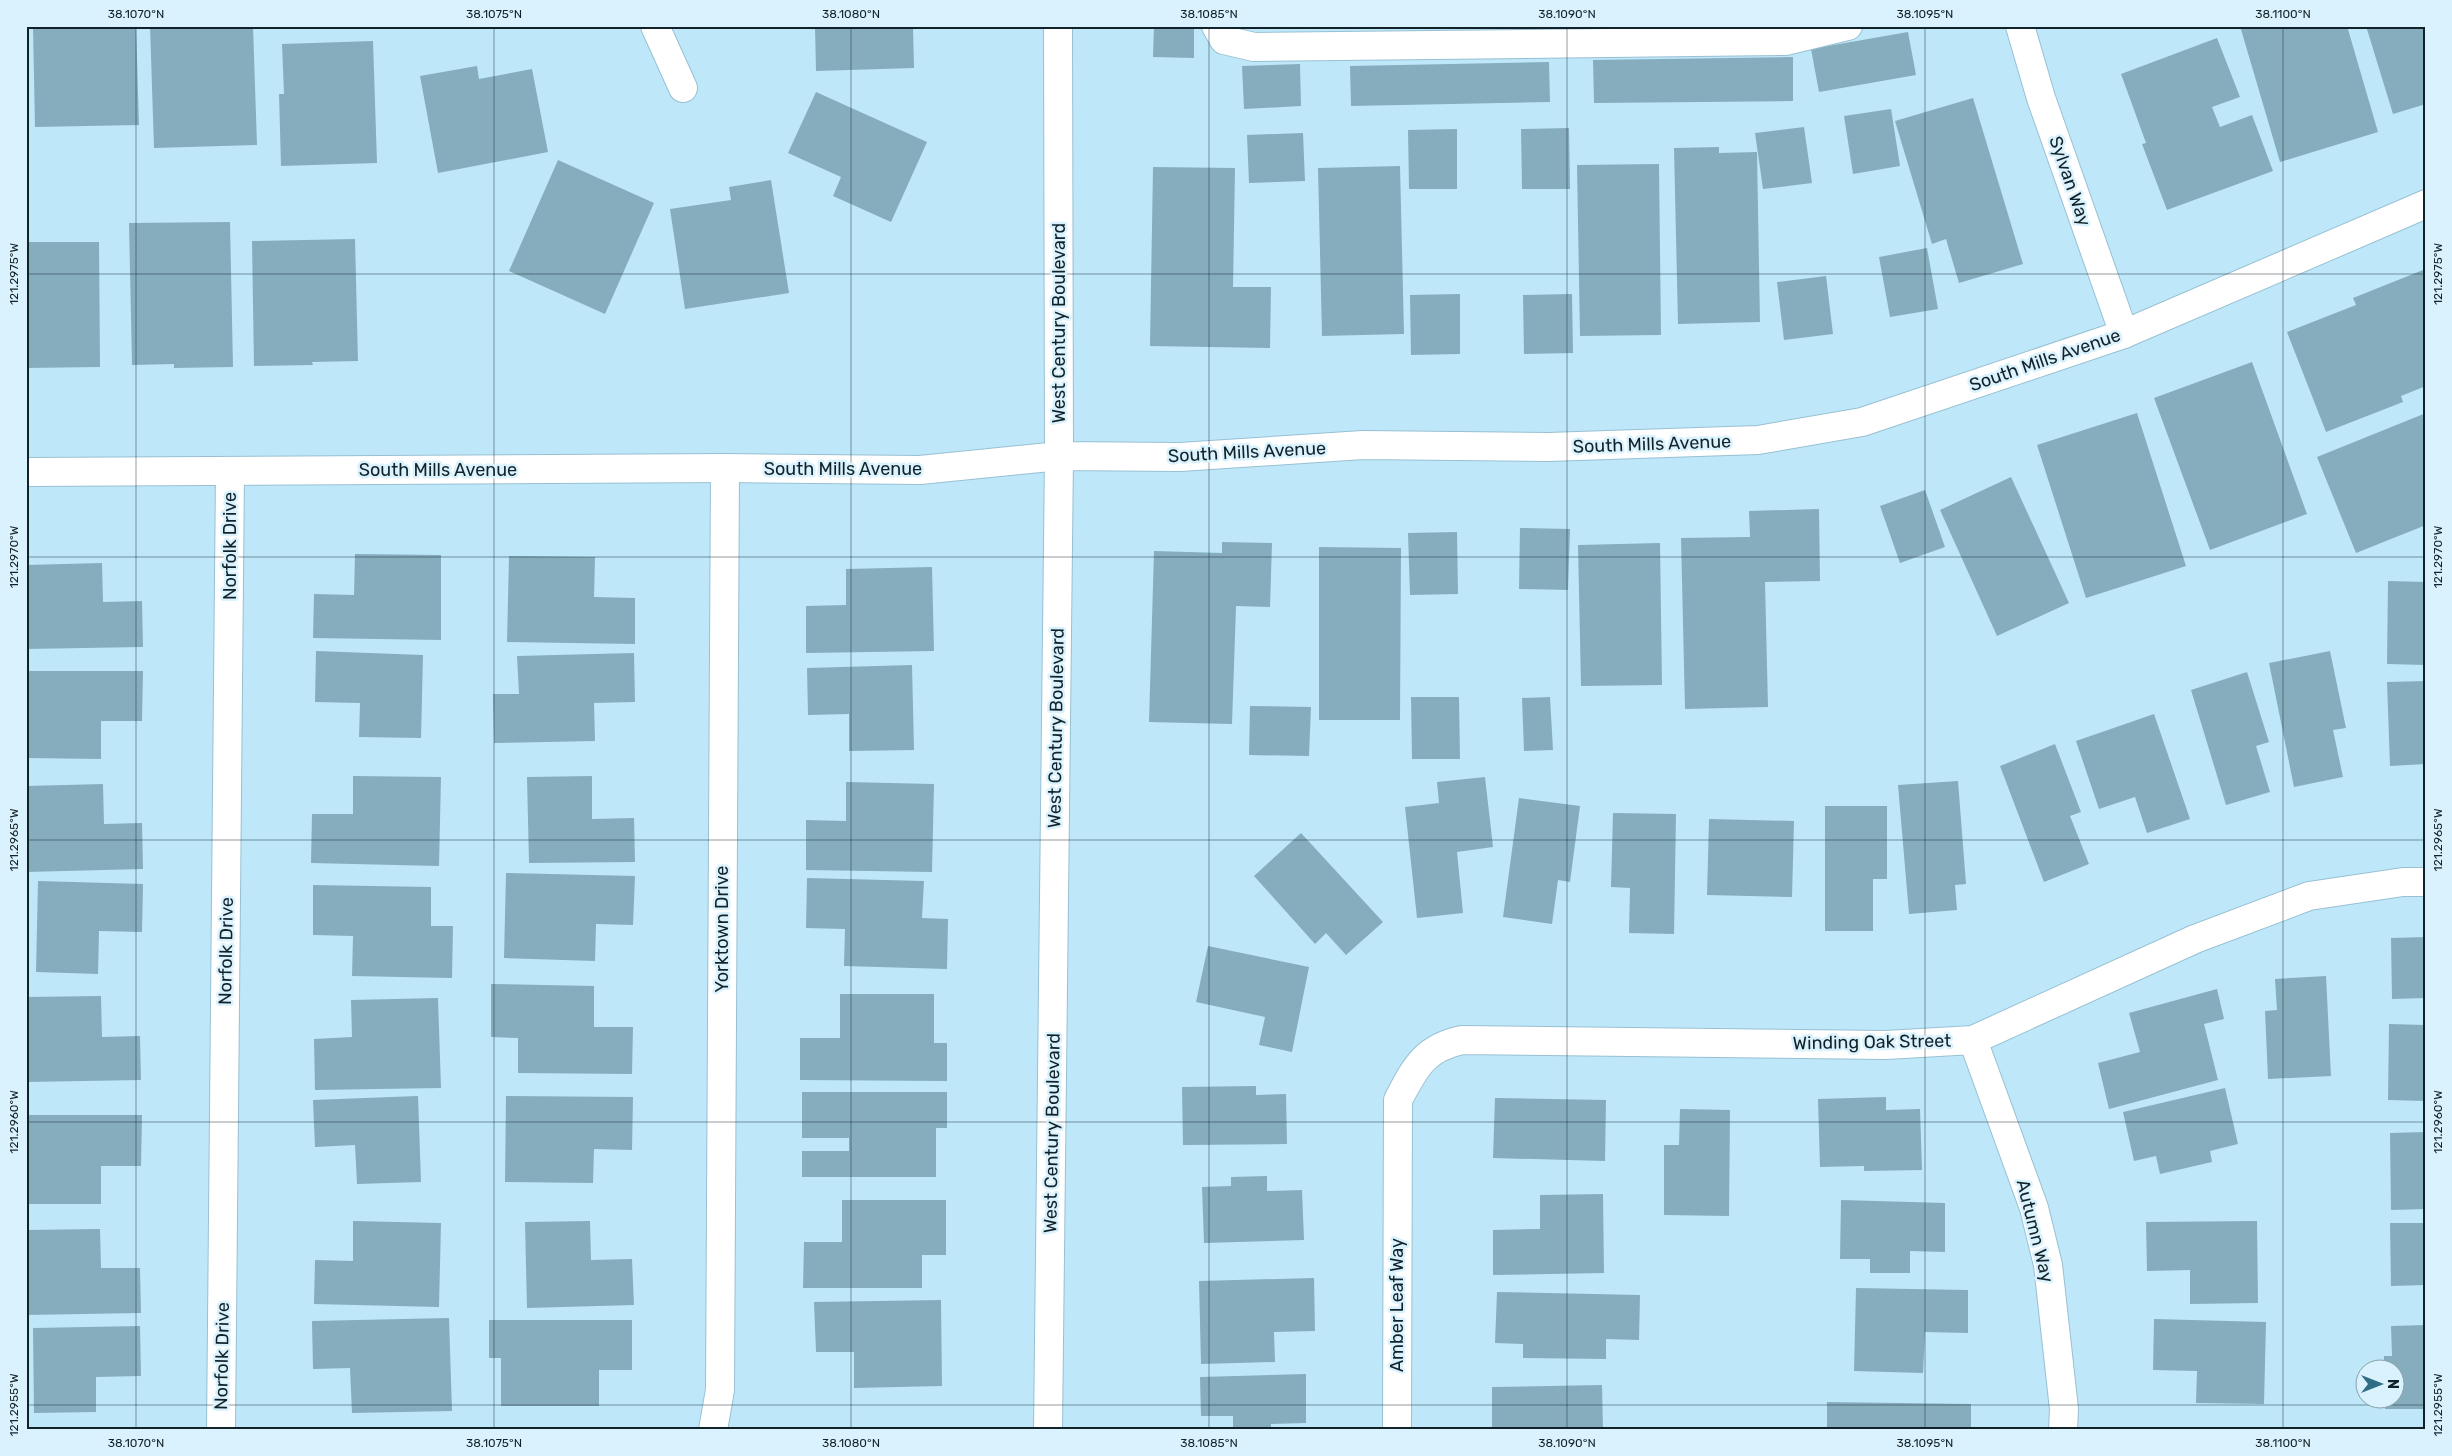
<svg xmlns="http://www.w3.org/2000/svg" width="2452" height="1456" font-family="Rubik,sans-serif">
<rect width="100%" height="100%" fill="#bee8fa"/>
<path fill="#85adbe" d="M33 26H136L139 125 35 127Z
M150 26H253L257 145 154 148Z
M815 26H913L914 68 816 71Z
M1154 26H1194V58L1153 57Z
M2240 26H2347L2378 132 2280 162Z
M2366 26H2426V104L2393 114Z
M1908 32 1916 75 1819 92 1811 49Z
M2217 38 2240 97 2212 107 2220 127 2252 115 2273 171 2167 210 2142 144 2146 143 2121 74Z
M373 41 377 163 281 166 279 94H284L282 44Z
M1793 57V101L1594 103 1593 60Z
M1549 62 1550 102 1351 106 1350 66Z
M1300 64 1301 106 1244 109 1242 66Z
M477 66 479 79 532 69 548 152 438 173 420 76Z
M816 92 927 142 891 222 833 196 841 177 788 153Z
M1973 98 2023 264 1959 283 1946 239 1932 244 1895 121Z
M1891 109 1900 166 1853 174 1844 116Z
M1804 127 1812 183 1763 189 1755 133Z
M1569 128 1570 189H1522L1521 129Z
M1457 129V189H1409L1408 130Z
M1303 133 1305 181 1249 183 1247 135Z
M1719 147V153L1757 152 1760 322 1678 324 1674 148Z
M558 160 654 203 605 314 509 271Z
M1659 164 1661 335 1580 336 1577 165Z
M1400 166 1404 334 1322 336 1318 168Z
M1153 167 1235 168 1233 287H1271L1270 348 1150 346Z
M771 180 789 293 685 309 670 209 731 200 729 187Z
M230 222 233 367 174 368V364L132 365 129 223Z
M355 239 358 361 312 362 313 365 254 366 252 241Z
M26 242H99L100 367 26 368Z
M1927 248 1938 309 1890 317 1879 257Z
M2423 270 2426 278V386L2401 396 2403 402 2326 432 2287 332 2356 305 2353 298Z
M1826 276 1833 334 1784 340 1777 282Z
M1460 294V354L1411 355 1410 295Z
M1572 294 1573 353 1524 354 1523 295Z
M2252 362 2307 514 2210 550 2154 398Z
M2137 413 2186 566 2086 598 2037 445Z
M2426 413V525L2356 553 2317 457Z
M2011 477 2069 603 1997 636 1940 510Z
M1925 490 1945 547 1900 563 1880 506Z
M1819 509 1820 581 1765 582 1768 707 1685 709 1681 538 1750 537 1749 511Z
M1520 528 1570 529 1568 590 1519 589Z
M1457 532 1458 594 1410 595 1408 533Z
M1222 542 1272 543 1270 607 1236 606 1232 724 1149 722 1154 551 1222 553Z
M1660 543 1662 685 1581 686 1578 545Z
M1319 547 1401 548 1400 720H1319Z
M355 554 441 555V640L313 638 314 594 354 595Z
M509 556 595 557 594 597 635 598V644L507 642Z
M102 563 103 602 142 601 143 647 26 649V565Z
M932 567 934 651 806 653V606L846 605V569Z
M2388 581 2426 582V665L2387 664Z
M316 651 423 655 421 738 359 737 360 703 315 702Z
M2330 651 2346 728 2333 730 2343 777 2294 787 2269 663Z
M634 653 635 702 594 703 595 741 494 743 493 694H519L517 656Z
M912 665 914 750 849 751V714L808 715 807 668Z
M26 671H143L142 721H101V759L26 758Z
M2247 672 2269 742 2256 746 2270 792 2226 805 2191 690Z
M2426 681V764L2390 766 2387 682Z
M1411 697H1459L1460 759H1412Z
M1550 697 1553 750 1524 751 1522 698Z
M1250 706 1311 707 1309 756 1249 755Z
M2154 714 2190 819 2147 833 2135 797 2099 809 2076 741Z
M2055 744 2081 812 2070 816 2089 864 2044 882 2000 766Z
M353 776 441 777 439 866 311 863 312 814H353Z
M592 776V819L634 818 635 862 529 863 527 777Z
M1485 777 1493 847 1457 852 1463 913 1417 918 1405 807 1439 803 1437 782Z
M1958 781 1966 884 1955 885 1957 910 1909 914 1898 785Z
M846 782 934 784 932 872 806 870V820L846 821Z
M103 784 104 824 142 823 143 869 26 872V786Z
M1519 798 1580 806 1570 882 1558 880 1552 924 1503 917Z
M1825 806H1887V879H1873V931H1825Z
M1613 813 1676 814 1674 934 1629 933 1630 888 1611 887Z
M1709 819 1794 821 1792 897 1707 895Z
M1301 833 1383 922 1346 955 1326 933 1315 944 1254 876Z
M506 873 635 876 633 925 596 924 595 961 504 958Z
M807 878 924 881 922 918 948 919 947 969 844 966 845 929 806 928Z
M38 881 143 884 142 932 99 931 98 974 36 972Z
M313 885 431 887V926H453L452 978 352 976 353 936 313 935Z
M2426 937V998L2392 999 2391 938Z
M1208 946 1309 967 1292 1052 1259 1045 1265 1017 1196 1002Z
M2326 976 2331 1076 2268 1079 2265 1011 2277 1010 2275 979Z
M491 984 594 986V1027H633L632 1074 518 1073V1038L491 1037Z
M2217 989 2224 1019 2204 1024 2218 1080 2109 1109 2098 1063 2140 1052 2129 1013Z
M840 994H934V1043H947V1081L800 1080V1038H840Z
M101 996 102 1037 140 1036 141 1080 26 1082V997Z
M438 998 441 1088 315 1090 314 1039 352 1037 351 1000Z
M2389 1024 2426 1025V1101L2388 1100Z
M1256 1086V1095L1286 1094 1287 1144 1183 1145 1182 1087Z
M2225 1088 2238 1144 2210 1151 2212 1162 2160 1174 2156 1156 2134 1161 2123 1112Z
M802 1092H947V1128H936V1177H802V1151H849V1138H802Z
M418 1096 421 1182 357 1184 355 1145 315 1147 313 1100Z
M506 1096 633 1097 632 1150 594 1149 593 1183 505 1182Z
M1886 1097V1110L1920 1109 1922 1170 1864 1171V1166L1820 1167 1818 1099Z
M1495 1098 1606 1100 1605 1161 1493 1158Z
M1680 1109 1730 1110 1729 1216 1664 1215V1145H1679Z
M26 1115H142L141 1166H101V1204H26Z
M2426 1132V1209L2391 1210 2390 1133Z
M1267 1176V1191L1302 1190 1304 1240 1204 1243 1202 1187 1231 1186V1177Z
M1603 1194 1604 1273 1493 1275V1230L1540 1229V1195Z
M842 1200H946V1255H922V1288H803L804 1242H842Z
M1841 1200 1945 1203V1252L1910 1251V1273H1870V1259H1840Z
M353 1221 441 1223 439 1307 314 1304 315 1260 353 1261Z
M590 1221 591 1260 632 1259 634 1305 527 1308 525 1222Z
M2257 1221 2258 1303 2190 1304V1270L2147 1271 2146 1222Z
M2390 1223H2426V1285L2391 1286Z
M100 1229 101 1268H140L141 1313 26 1315V1230Z
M1314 1278 1315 1331 1274 1332 1275 1362 1201 1364 1199 1281Z
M1856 1288 1968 1290V1333L1925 1332 1923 1373 1854 1371Z
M1497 1292 1640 1295 1639 1340 1606 1339V1359L1523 1358V1344L1495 1343Z
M941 1300 942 1386 854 1388V1352H816L814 1302Z
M449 1318 452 1411 352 1413 350 1368 313 1369 312 1321Z
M2154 1319 2266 1322 2264 1404 2196 1403 2197 1371 2153 1370Z
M489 1320H632V1370H599V1406H501V1358H489Z
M2426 1325V1409H2385V1398H2394V1368H2384V1356H2392L2391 1326Z
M140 1326 141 1376 96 1377V1412L34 1413 33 1328Z
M1306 1374V1423L1271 1424V1430H1233V1416H1201L1200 1377Z
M1602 1385 1603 1430H1492V1387Z
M1827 1402 1971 1404V1430H1827Z"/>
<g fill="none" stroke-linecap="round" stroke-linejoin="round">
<defs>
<path id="street" d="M655 26 683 88
M1216 26 1224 40 1254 47 1786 41 1848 26
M2020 26 2041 98 2124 334
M1973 1040 2034 1208 2048 1265 2064 1409 2063 1430
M221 1430 230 472
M713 1430 720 1390 725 468
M1397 1430 1398 1100C1415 1068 1424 1048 1462 1040L1886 1045 1973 1040 2195 939 2309 896 2403 882H2426"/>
<path id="secondary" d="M26 472 725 468 920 470 1059 456 1180 457 1363 445 1548 447 1758 440 1862 422 2124 334 2426 204
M1048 1430 1059 456 1058 26"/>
</defs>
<use href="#street" stroke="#98c0d2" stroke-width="30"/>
<use href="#secondary" stroke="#98c0d2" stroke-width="30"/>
<use href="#street" stroke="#fff" stroke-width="28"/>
<use href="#secondary" stroke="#fff" stroke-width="28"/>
</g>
<path fill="none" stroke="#122229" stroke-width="1" stroke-opacity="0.45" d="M136 26V1430M494 26V1430M851 26V1430M1209 26V1430M1567 26V1430M1925 26V1430M2283 26V1430M26 274H2426M26 557H2426M26 840H2426M26 1122H2426M26 1405H2426"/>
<g text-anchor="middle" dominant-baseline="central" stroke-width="5" stroke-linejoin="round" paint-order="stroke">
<g font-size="18" fill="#122229" stroke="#daf2fd">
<text transform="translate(2070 181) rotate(71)">Sylvan Way</text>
<text transform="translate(1059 323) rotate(-90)">West Century Boulevard</text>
<text transform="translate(2045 360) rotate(-19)">South Mills Avenue</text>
<text transform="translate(1652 444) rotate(-2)">South Mills Avenue</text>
<text transform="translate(1247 452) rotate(-3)">South Mills Avenue</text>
<text x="843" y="469">South Mills Avenue</text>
<text x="438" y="470">South Mills Avenue</text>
<text transform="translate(230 546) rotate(-90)">Norfolk Drive</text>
<text transform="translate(1056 728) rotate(-89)">West Century Boulevard</text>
<text transform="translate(722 929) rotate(-90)">Yorktown Drive</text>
<text transform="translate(226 951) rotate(-89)">Norfolk Drive</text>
<text transform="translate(1872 1042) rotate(-1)">Winding Oak Street</text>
<text transform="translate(1052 1133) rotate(-89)">West Century Boulevard</text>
<text transform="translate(2035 1231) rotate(76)">Autumn Way</text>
<text transform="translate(1397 1305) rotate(-90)">Amber Leaf Way</text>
<text transform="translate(222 1356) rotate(-89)">Norfolk Drive</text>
</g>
</g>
<rect width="2452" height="1456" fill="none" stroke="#daf2fd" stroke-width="55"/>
<g transform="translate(2380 1384) rotate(90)"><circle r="24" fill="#daf2fd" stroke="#8a9fa8"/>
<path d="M0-4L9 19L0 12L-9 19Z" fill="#306c83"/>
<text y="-8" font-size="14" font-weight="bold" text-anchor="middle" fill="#122229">N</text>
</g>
<rect x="28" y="28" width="2396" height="1400" fill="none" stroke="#122229" stroke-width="2"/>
<g font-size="12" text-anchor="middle" fill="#122229">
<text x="136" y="18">38.1070°N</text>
<text x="494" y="18">38.1075°N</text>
<text x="851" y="18">38.1080°N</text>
<text x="1209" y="18">38.1085°N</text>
<text x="1567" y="18">38.1090°N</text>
<text x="1925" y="18">38.1095°N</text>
<text x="2283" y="18">38.1100°N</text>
<text transform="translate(2438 274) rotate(-90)" y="4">121.2975°W</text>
<text transform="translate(14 274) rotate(-90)" y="4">121.2975°W</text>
<text transform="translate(2438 557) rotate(-90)" y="4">121.2970°W</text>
<text transform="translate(14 557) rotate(-90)" y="4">121.2970°W</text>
<text transform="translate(2438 840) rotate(-90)" y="4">121.2965°W</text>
<text transform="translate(14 840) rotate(-90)" y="4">121.2965°W</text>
<text transform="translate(2438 1122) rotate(-90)" y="4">121.2960°W</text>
<text transform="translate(14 1122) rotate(-90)" y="4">121.2960°W</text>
<text transform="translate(14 1405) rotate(-90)" y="4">121.2955°W</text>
<text transform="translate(2438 1405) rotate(-90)" y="4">121.2955°W</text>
<text x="136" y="1447">38.1070°N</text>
<text x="494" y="1447">38.1075°N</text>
<text x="851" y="1447">38.1080°N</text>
<text x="1209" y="1447">38.1085°N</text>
<text x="1567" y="1447">38.1090°N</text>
<text x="1925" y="1447">38.1095°N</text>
<text x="2283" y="1447">38.1100°N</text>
</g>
</svg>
